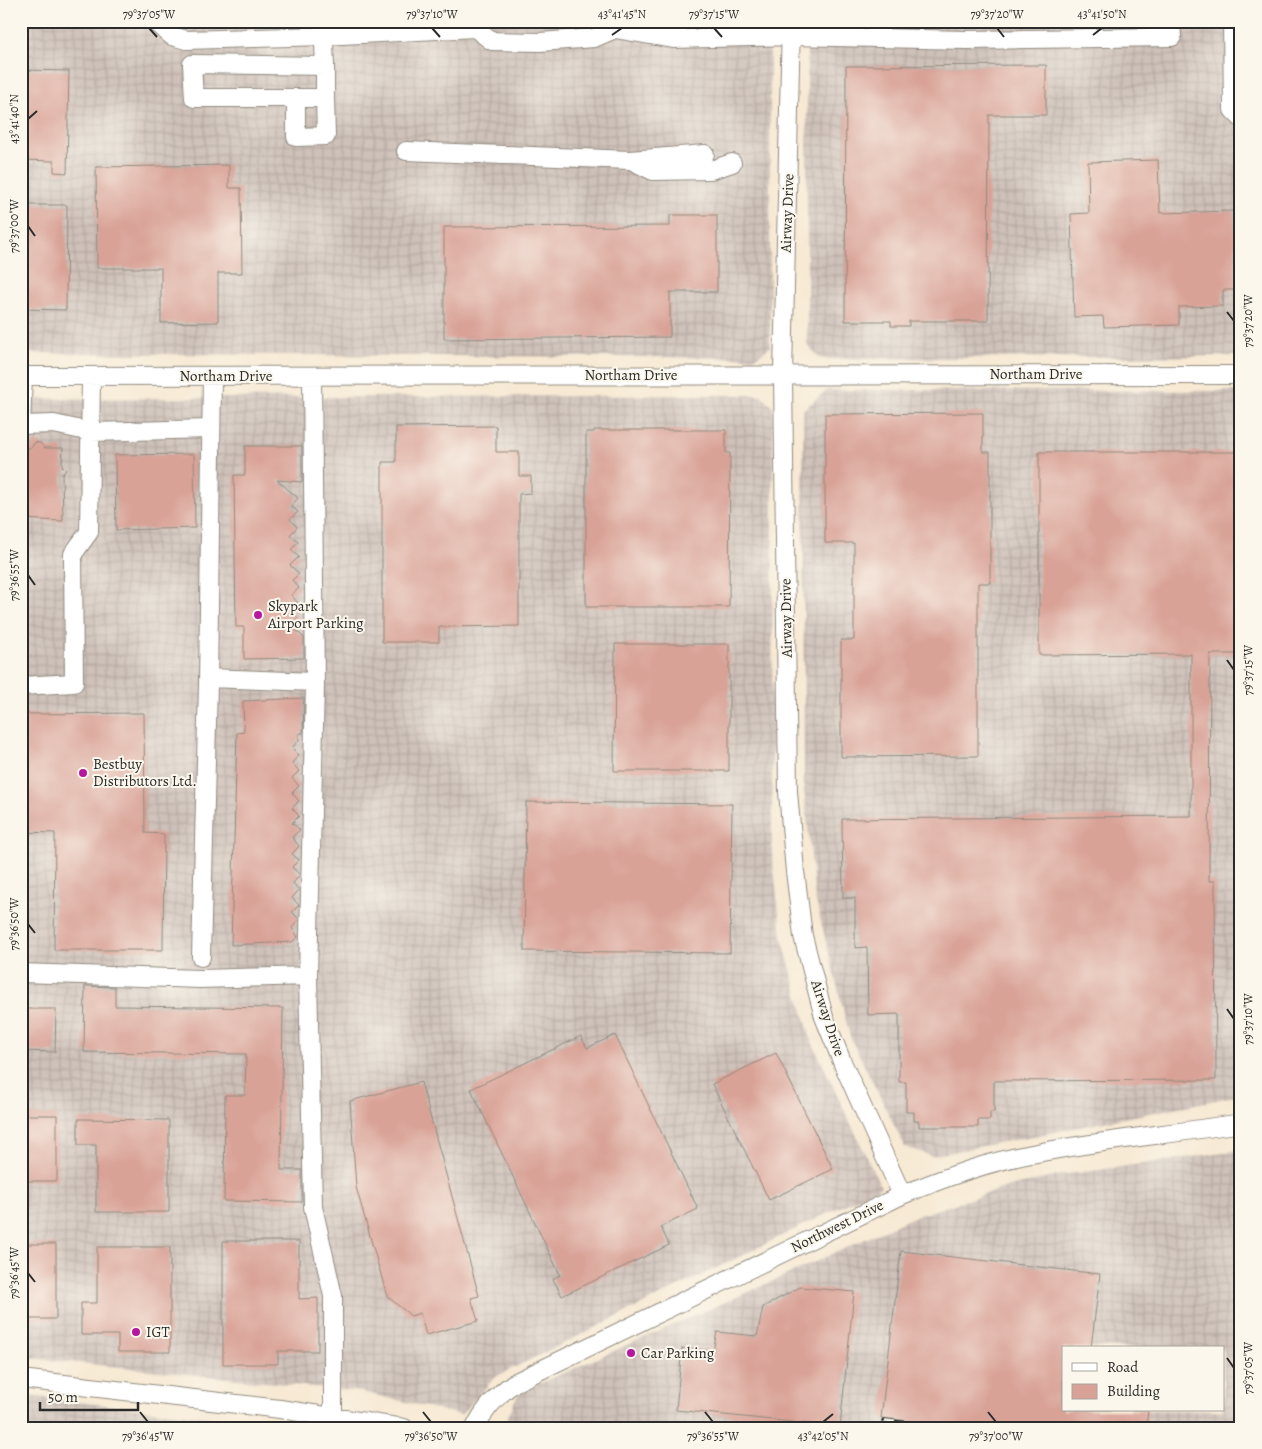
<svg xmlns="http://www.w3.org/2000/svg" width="1262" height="1449" font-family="Alegreya,serif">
<defs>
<pattern id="industrial-grid" width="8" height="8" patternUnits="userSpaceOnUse" patternTransform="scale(1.25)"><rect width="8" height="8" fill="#cec1b9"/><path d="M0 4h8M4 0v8" fill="none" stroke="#b1a69f"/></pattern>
</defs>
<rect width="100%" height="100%" fill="#fbf7ec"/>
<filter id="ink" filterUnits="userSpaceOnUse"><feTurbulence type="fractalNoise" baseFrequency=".02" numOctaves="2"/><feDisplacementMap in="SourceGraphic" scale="10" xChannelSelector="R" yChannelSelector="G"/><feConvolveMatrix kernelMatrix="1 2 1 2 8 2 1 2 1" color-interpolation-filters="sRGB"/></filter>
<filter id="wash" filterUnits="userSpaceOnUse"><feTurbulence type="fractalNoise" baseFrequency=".0096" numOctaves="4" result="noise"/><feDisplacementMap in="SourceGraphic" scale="20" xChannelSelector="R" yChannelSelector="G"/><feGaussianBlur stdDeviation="1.12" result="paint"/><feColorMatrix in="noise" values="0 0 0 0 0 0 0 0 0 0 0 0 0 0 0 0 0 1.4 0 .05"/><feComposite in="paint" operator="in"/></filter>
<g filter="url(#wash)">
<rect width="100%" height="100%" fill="#f7e9d3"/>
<path fill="url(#industrial-grid)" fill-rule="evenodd" d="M21 21H770V347L755 358 21 353Z
M807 21H1241V356L821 359 807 345Z
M827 390 1241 391V1095L932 1156 905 1147 850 1037 815 898 804 787 803 410Z
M761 395 773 407 772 854 782 938 811 1040 881 1187 495 1377 461 1415 362 1392 21 1357V399Z
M1241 1150V1428H503L517 1396 538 1384 780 1278 911 1218 1004 1188 1062 1175ZM1063 1348H1223V1410H1063Z
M21 1395 297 1428H21Z"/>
<g id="blocks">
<path fill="#d9a297" d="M1046 65V115H989L988 321H909V326H891V321H845L846 66Z
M21 70 69 71 67 173 54 172V161L21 160Z
M1158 160 1160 213 1234 211 1237 290H1223V306L1179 307V325L1104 327 1103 316 1074 317 1071 214 1089 213 1088 162Z
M229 165V188H241L242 273H218V322L161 323V268H97L96 167Z
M21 205H67L66 310 21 309Z
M670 215H717V292H670V337L444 339V227L670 226Z
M983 413V452H990V583H978V756L841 757V640H854V543H825V414Z
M496 426V452H519V476H531V493L519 494V626L439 627V642H382V462H396V427Z
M594 430H726V453H730L729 607H586V432H594Z
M35 442 40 443 45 448H63L62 466 66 470 62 474 63 521 21 519V448H31Z
M245 446H302V482L277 480 298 498 291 506 298 512 290 519 297 527 290 535 298 542 291 550 299 557 290 565 299 574 292 580 299 588 291 595 298 603 291 611 298 618 290 624 304 638V658L244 659V627H236L234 475H245Z
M1039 452H1241V654H1210L1209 881H1215L1216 1080 994 1081V1112H990V1120H978V1127H919V1121H914V1112H906V1082H899V1014L868 1015 867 947 855 948V898H843L842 819 1191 816V654L1039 655Z
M194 454 195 528 116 530 115 455Z
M615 644H729V771H614Z
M304 698 303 733H299V740L292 748 299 755 292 763 299 771 292 778 299 786 292 793 299 801 292 808 299 816 292 823 300 830 292 837 299 846 292 854 299 860 292 867 300 875 293 883 299 890 292 898 299 905 292 912 299 919 292 928 298 937 292 942 231 945 237 733 244 732 243 701Z
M144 713 145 833 164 834 163 950H54L55 833 21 832V714Z
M526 802 732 804 730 953 524 951Z
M85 986 115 987V1006L283 1008 281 1170H302V1202L224 1201 225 1095H245L246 1054 84 1052Z
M21 1009H56L55 1052 21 1051Z
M615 1035 698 1209 661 1227 669 1245 562 1296 553 1279 560 1275 471 1089 581 1036 587 1048Z
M776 1053 833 1169 769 1200 712 1084Z
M421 1082 479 1296 471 1298 478 1321 426 1335 420 1313 411 1316 387 1296 356 1187 350 1101Z
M21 1115H57V1181H21Z
M78 1119 169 1120V1212H96V1145H78Z
M223 1241H299V1299L318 1298V1351H278V1364H223Z
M21 1244H56V1319H21Z
M97 1247H170V1352H118V1335H81V1303H97Z
M901 1251 1100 1274 1091 1348H1063V1410H1148L1146 1428H972L881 1418Z
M800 1287 854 1292 840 1427 676 1410 682 1348 713 1351 717 1332 757 1336 763 1307Z"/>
</g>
</g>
<g filter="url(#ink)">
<use href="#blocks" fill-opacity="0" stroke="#918a7f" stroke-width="1"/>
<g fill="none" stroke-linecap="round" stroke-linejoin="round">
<defs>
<path id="minor" d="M154 21 172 36 186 40 323 36 475 28 484 21
M603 21 615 29 673 39 791 36 966 40 1172 37 1171 21
M791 21 783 374 788 792 795 871 803 936 824 1017 843 1064 902 1195
M1232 21 1233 110 1241 118
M475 28 492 41 540 42 594 38 615 29
M296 98V137L326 136 325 98H194L192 64 325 66 323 21
M325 98V66
M406 151 630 160 705 154
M631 160 653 171 711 170 732 163
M21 376 1241 375
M21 425 54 424 91 432 211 429
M21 425 23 376
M208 678 315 682
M21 686 74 683 73 554 89 532 91 376
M201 957 208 684 212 376
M21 973 200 979 308 976 313 1207 333 1296V1416
M308 976 315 685 312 376
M21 1379 280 1409 404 1428
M475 1428C484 1409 497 1395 514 1383L902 1195C946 1177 990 1161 1037 1153 1104 1140 1173 1134 1241 1123"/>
</defs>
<use href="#minor" stroke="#918a7f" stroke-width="20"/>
<use href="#minor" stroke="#fff" stroke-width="18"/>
<defs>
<path id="rail" d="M884 1421 941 1428"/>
</defs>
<use href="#rail" stroke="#2b2b2b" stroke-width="5.5"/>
<use href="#rail" stroke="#fbf7ec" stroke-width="4" stroke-dasharray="11" stroke-linecap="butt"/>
</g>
</g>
<path fill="none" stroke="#2b2b2b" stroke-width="2" d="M149 28 157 37M432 28 440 37M714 28 722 37M997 28 1004 37M612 35 622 28M1093 35 1102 28M28 119 37 111M28 226 35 236M1227 312 1234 321M28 575 35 585M1227 660 1234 670M28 924 35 933M1227 1009 1234 1019M28 1273 35 1282M1227 1358 1234 1368M140 1412 148 1422M423 1412 431 1422M705 1412 713 1422M988 1412 996 1422M823 1422 833 1414"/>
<g fill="#b5179e" stroke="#fbf7ec" stroke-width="2">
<circle cx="258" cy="615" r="5"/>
<circle cx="83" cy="773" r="5"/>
<circle cx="136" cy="1332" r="5"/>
<circle cx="631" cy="1353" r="5"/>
</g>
<g text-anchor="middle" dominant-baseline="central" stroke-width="4" stroke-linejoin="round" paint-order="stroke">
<g font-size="15" fill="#2b2b2b" stroke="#fbf7ec">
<text transform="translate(787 213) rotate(-88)">Airway Drive</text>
<text x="1036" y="374">Northam Drive</text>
<text x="631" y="375">Northam Drive</text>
<text x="226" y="376">Northam Drive</text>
<text transform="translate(786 618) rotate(-91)">Airway Drive</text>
<text transform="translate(828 1018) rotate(72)">Airway Drive</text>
<text transform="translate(837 1226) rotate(-26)">Northwest Drive</text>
</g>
<g font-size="15" fill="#2b2b2b" stroke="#fbf7ec" text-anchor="start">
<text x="268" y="606">Skypark<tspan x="268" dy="17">Airport Parking</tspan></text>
<text x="93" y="764">Bestbuy<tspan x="93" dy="17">Distributors Ltd.</tspan></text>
<text x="146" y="1332">IGT</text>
<text x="641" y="1353">Car Parking</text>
</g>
</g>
<rect width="1262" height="1449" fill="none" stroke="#fbf7ec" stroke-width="55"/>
<rect x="1062" y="1346" width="162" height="65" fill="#fbf7ec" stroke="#a8a59f"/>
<rect x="1072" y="1363" width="25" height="8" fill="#ffffff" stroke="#a8a59f"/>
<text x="1107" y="1372" font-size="15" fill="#2b2b2b">Road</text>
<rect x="1072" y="1384" width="25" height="15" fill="#d9a297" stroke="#a8a59f"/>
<text x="1107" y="1396" font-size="15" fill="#2b2b2b">Building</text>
<path d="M40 1402v8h98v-8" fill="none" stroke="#2b2b2b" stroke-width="2.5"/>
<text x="48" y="1402" font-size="15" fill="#2b2b2b" stroke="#fbf7ec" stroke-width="4" paint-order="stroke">50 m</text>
<rect x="28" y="28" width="1206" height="1394" fill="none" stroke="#2b2b2b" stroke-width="2"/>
<g font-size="12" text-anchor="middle" fill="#2b2b2b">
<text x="149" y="18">79°37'05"W</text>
<text x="432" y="18">79°37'10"W</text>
<text x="622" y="18">43°41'45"N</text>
<text x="714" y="18">79°37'15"W</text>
<text x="997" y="18">79°37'20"W</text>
<text x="1102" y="18">43°41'50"N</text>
<text transform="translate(14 119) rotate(-90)" y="4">43°41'40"N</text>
<text transform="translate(14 226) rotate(-90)" y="4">79°37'00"W</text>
<text transform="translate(1248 321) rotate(-90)" y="4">79°37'20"W</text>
<text transform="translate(14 575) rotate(-90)" y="4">79°36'55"W</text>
<text transform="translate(1248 670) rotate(-90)" y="4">79°37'15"W</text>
<text transform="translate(14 924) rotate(-90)" y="4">79°36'50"W</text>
<text transform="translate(1248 1019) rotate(-90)" y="4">79°37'10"W</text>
<text transform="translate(14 1273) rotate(-90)" y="4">79°36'45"W</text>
<text transform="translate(1248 1368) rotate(-90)" y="4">79°37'05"W</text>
<text x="148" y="1440">79°36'45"W</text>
<text x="431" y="1440">79°36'50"W</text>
<text x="713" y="1440">79°36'55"W</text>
<text x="823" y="1440">43°42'05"N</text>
<text x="996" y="1440">79°37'00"W</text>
</g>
</svg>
